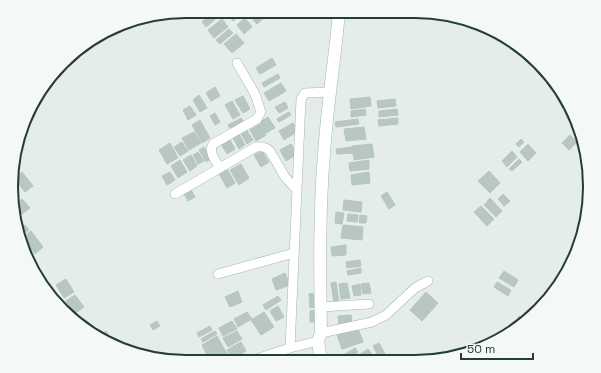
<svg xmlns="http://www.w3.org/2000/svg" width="601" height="373" font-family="'Space Grotesk',sans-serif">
<rect width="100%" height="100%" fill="#e4ede8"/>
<path fill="#b9c7c1" stroke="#b6c6be" d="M215 11 219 16 206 27 202 22Z
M234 11H237L240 15 233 21 229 16Z
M256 11H263L266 16 257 24 250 16Z
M245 18 252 27 244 34 237 25Z
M222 19 228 27 214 38 208 30Z
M229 29 233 33 220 44 216 40Z
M236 34 244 43 232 53 224 44Z
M272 58 276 65 260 74 256 68Z
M278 74 280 78 264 87 262 83Z
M281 83 286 91 269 101 264 93Z
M215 87 220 96 211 101 206 93Z
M199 95 207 108 200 112 193 100Z
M243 96 250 109 243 113 235 100Z
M370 97 371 106 351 109 350 99Z
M395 99 396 106 378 108 377 101Z
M567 100 573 118 561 106Z
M232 101 240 115 233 119 225 105Z
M285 102 288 108 279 113 275 107Z
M190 106 196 115 188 120 183 110Z
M365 109 366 115 351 117V111Z
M397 109 398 115 379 117V111Z
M289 112 291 115 279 122 277 119Z
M215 113 220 122 215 125 210 116Z
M268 117 275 128 266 133 260 122Z
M241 118 244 122 231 130 228 125Z
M398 118V124L379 126 378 120Z
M358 119 359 124 336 127 335 122Z
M200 120 210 138 202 143 192 125Z
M574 122 579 136 570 126Z
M293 123 298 131 284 140 279 131Z
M260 124 266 135 256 141 250 130Z
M364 127 366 139 346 141 344 129Z
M246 129 253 140 247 144 240 132Z
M194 132 201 143 189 150 182 138Z
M239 134 245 145 239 149 233 138Z
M570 135 577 142 569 150 562 143Z
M228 136 235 149 227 154 219 141Z
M521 139 524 142 519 147 516 144Z
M182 142 188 151 180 156 174 147Z
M170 143 178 158 167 164 159 150Z
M291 144 297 154 286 161 280 150Z
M372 144 374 157 354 160 352 146Z
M528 144 536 153 528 161 520 152Z
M204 147 211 159 206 162 199 150Z
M352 147 353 153 337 154 336 149Z
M262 151 269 162 261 167 254 155Z
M512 151 517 157 507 167 502 161Z
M198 152 204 161 198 164 193 155Z
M191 155 197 166 190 171 183 160Z
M519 159 522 162 512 171 509 169Z
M180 160 187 172 178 178 171 166Z
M369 160V169L350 171 349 163Z
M241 164 249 178 239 185 230 170Z
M227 169 235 183 227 188 219 174Z
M489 171 500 183 490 193 478 181Z
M22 172 33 186 25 192 14 179Z
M170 172 175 180 167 185 162 176Z
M369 172 370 183 352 185 351 175Z
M190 188 195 197 188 201 183 192Z
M387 192 395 205 389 209 381 196Z
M503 194 510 201 504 206 498 199Z
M490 198 502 211 496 217 484 205Z
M22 199 30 208 22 214 14 205Z
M344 200 362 202 361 212 343 210Z
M481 206 494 219 487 226 474 212Z
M336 212 344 213 342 224 335 223Z
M348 214 358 215 357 222 347 221Z
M360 215 367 216 366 223H359Z
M25 225 29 230 19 237 17 231Z
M343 225 363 227 362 240 341 238Z
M31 231 43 247 35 254 22 238Z
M20 239 33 255 29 259Z
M346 245V255L332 256 331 247Z
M360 260 361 266 347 268 346 262Z
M361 268V273L348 275 347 271Z
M504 271 518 280 514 287 499 278Z
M285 273 290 285 276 290 272 279Z
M66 279 74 292 64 298 56 285Z
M336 282 339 302 334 303 331 283Z
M497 282 511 290 508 296 494 287Z
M347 283 350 298 341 299 339 284Z
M369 283 371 293 363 294 361 284Z
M360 284 361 295 354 296 352 286Z
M238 291 242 302 230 307 225 297Z
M426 292 438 303 422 321 410 310Z
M313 293 315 307 310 308 309 294Z
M75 295 84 307 74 314 66 301Z
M278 296 281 300 266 310 263 305Z
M278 306 284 317 276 321 270 311Z
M315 310V322H310V311Z
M247 312 252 319 238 327 234 319Z
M264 312 274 327 261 335 251 320Z
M351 315 352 325 339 326 338 316Z
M519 316 524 319 509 333V332Z
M157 321 160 326 153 330 150 325Z
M232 321 237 329 223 336 219 328Z
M210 326 212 330 199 337 197 333Z
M358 328 363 342 342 349 337 335Z
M106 331 110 337 105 340 98 336Z
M215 331 217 334 203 342 201 339Z
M237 331 242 339 228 347 223 338Z
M217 336 230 359 227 361H210L202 345Z
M112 337 120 349 106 341Z
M241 342 246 351 232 359 227 350Z
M379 343 387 358 381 361 373 346Z
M355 348 358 352 348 359 345 354Z
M368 349 376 360 374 361H359L356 357Z
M417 354 428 361 411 362Z"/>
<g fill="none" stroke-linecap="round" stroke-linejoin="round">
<defs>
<path id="street" d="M498 35 499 34
M220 168C216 161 208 152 213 144L257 119 261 112 255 94 237 63
M175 194 256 147C262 146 265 147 270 151L285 177 296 189
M218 274 294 253
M321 307 369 304
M321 333 372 322 386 315 415 288 428 281
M290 348 301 99 305 93 330 92
M250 361 290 348 318 341"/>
<path id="secondary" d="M321 361 318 341 321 333C320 273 319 213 324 154 327 106 335 59 339 12"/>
</defs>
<use href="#street" stroke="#a7b5af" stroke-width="10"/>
<use href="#secondary" stroke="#a2b8af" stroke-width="13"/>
<use href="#street" stroke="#fff" stroke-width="9"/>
<use href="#secondary" stroke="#fff" stroke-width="12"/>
</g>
<path d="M0 0H601V373H0ZM186 18H415A168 168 0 0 1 583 186V187A168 168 0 0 1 415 355H186A168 168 0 0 1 18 187V186A168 168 0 0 1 186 18Z" fill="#f4f9f6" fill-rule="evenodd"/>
<path fill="none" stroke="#243e35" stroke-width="2" d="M186 18H415A168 168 0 0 1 583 186V187A168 168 0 0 1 415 355H186A168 168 0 0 1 18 187V186A168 168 0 0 1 186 18Z"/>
<path d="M461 353v6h72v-6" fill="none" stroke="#243e35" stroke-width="2"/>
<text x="467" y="353" font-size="12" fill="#243e35" stroke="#f4f9f6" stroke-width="3" paint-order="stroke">50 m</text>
</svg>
